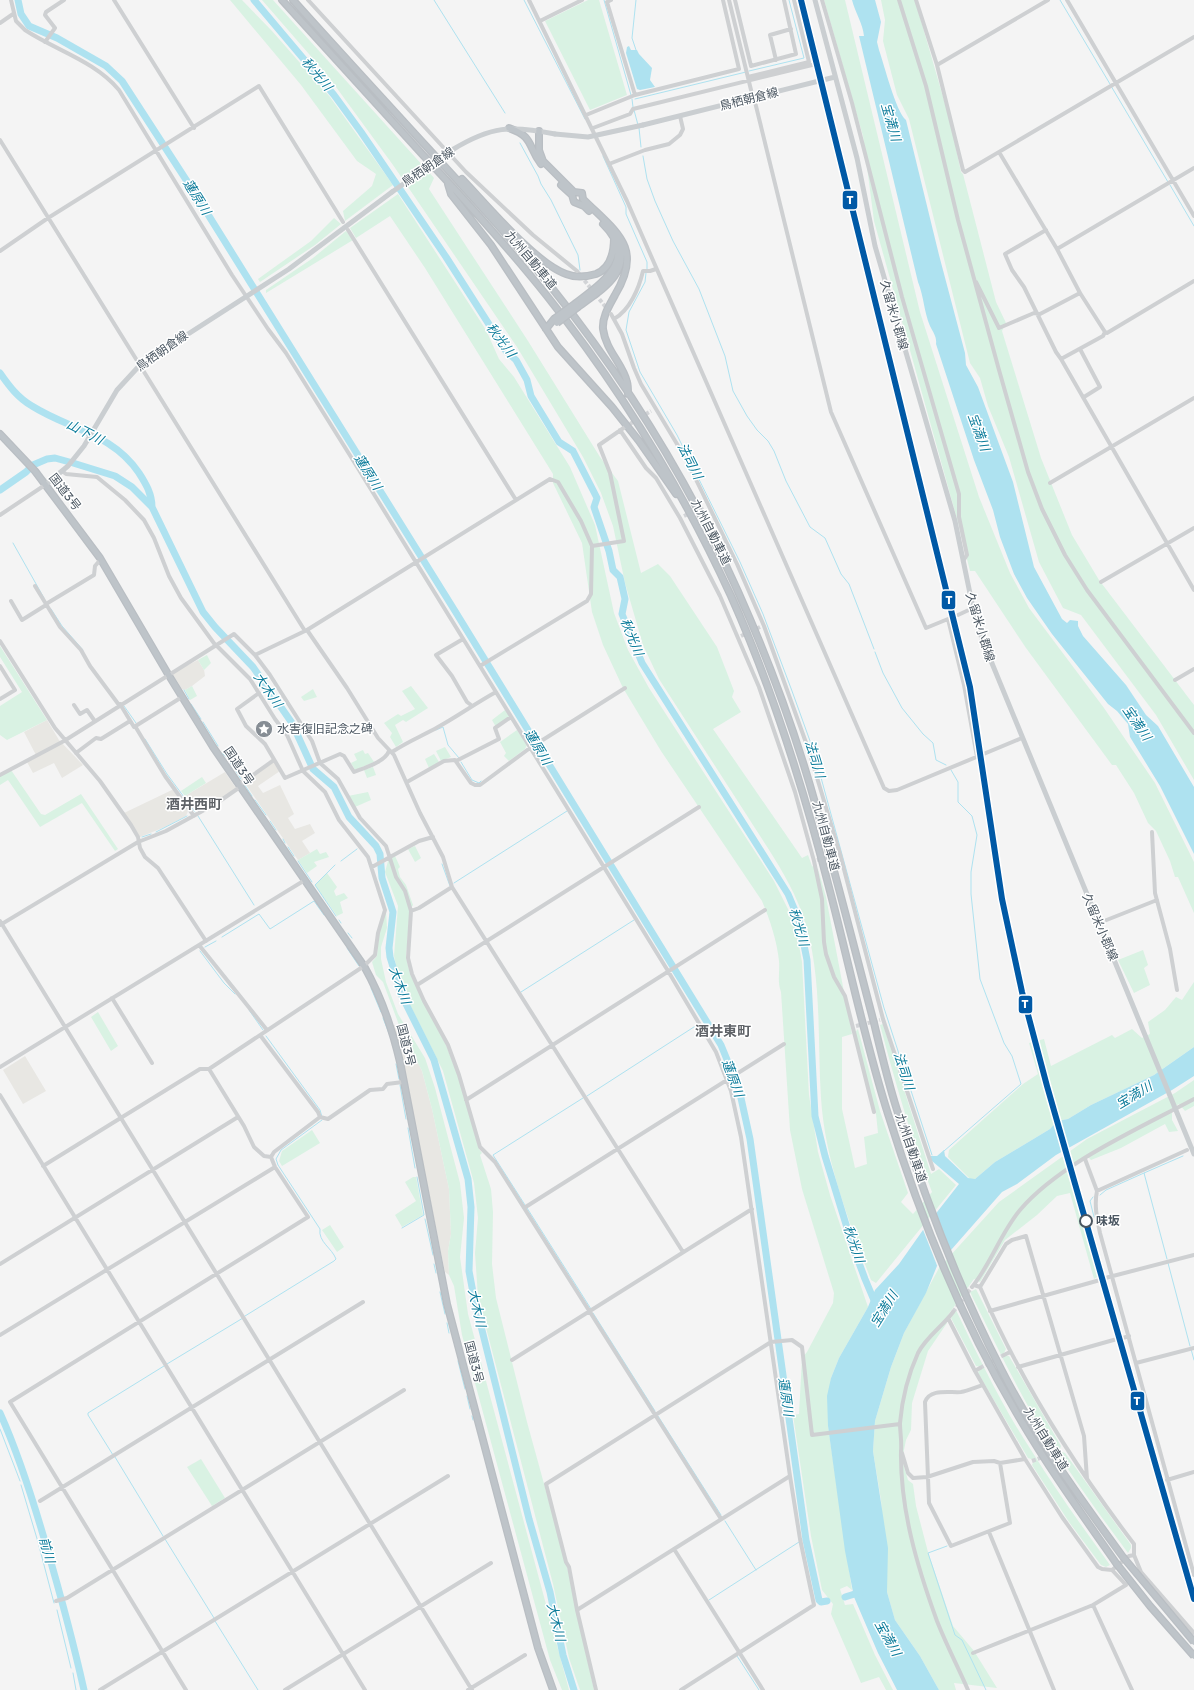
<svg xmlns="http://www.w3.org/2000/svg" width="1194" height="1690" font-family="Rubik,'Noto Sans JP',sans-serif">
<rect width="100%" height="100%" fill="#f4f4f4"/>
<path fill="#e8e7e3" d="M198 660 204 670 205 676 192 686 185 690 182 689 172 673Z
M47 720 59 740 83 765 62 778 54 763 33 773 27 762 37 757 24 732Z
M241 758 252 777 274 762 280 771 258 786 263 793 280 785 294 814 288 818 295 829 310 824 315 833 302 841 310 853 298 860 231 763Z
M225 772 236 788 217 801 196 811 185 796Z
M174 789 188 811 186 816 165 827 140 837 124 813Z
M393 1025H399L416 1058 422 1071 432 1109 449 1189 451 1234 448 1251 449 1275 445 1272 403 1064Z
M25 1056 46 1091 23 1104 3 1070Z"/>
<path fill="#d9f2e3" d="M230 0H242L272 31 330 97 393 185 345 221 343 211 372 186 376 174 357 161 301 85Z
M262 0H273L434 178 429 189 528 341 600 457 618 481 641 573 658 564 670 576 717 647 734 691 732 697 741 712 713 729 802 858 808 855 812 866 818 869 826 897 852 1034 842 1037V1109L855 1168 867 1164 864 1137 878 1133 876 1114 855 1032 858 1029 880 1111 908 1193 901 1202 913 1214 932 1192C911 1138 895 1081 880 1025L883 1024 931 1174 939 1169 956 1185 876 1283 871 1280C849 1221 825 1161 821 1098 817 1038 823 971 802 913 789 877 766 846 746 814 717 769 688 724 659 679L643 645 625 583 613 526 601 493 583 457 517 347 393 165 328 76Z
M588 0H599L627 95 590 110 545 21Z
M824 0H845L920 312 979 497 1010 573 1029 608 1104 708 1155 783 1194 862V913L1178 877H1175L1170 861 1156 831 1148 823 1134 793 1116 765H1112L1026 648 975 571H970L957 519 874 221 863 136Z
M881 0H915L950 121 961 172 963 174 996 302 1006 323 1002 331 1041 458 1072 535 1099 580 1194 705V780L1156 715 1081 615 1063 608 1039 562 1009 457 988 406 980 378 970 363 909 119 897 95 883 41 885 20Z
M398 194 486 330 499 359 514 377 570 467 595 525 614 613 628 650 649 688 774 881 795 923 802 962 809 1095 818 1152 830 1195 868 1307 839 1358 831 1378 828 1426 852 1590 847 1586 840 1589 845 1605 853 1604 875 1655 893 1690H886L879 1677 861 1683 831 1614 833 1604 822 1590 811 1536 793 1415 799 1414 802 1358 807 1352 833 1303 834 1293 802 1189 790 1130 781 992C777 982 780 971 779 961 777 941 770 920 762 901L661 751 623 688 603 645 592 612 582 543 553 483V474L425 268 390 216 356 238 350 228Z
M334 218 341 224 315 245 260 282 258 279 311 241Z
M346 231 353 240 266 293V290L313 258Z
M0 646 47 720 7 740 0 735V706L22 692 0 657Z
M207 655 211 663 204 670 198 660Z
M192 686 197 696 190 700 185 690Z
M411 686 428 708 406 722 403 720 395 725 403 742 396 747 390 737 392 733 384 723 398 714 401 716 415 709 402 691Z
M313 689 317 697 304 701 301 697Z
M505 710 510 717 496 727 492 720Z
M517 730 527 745 525 749 509 761 504 756 506 753 500 742Z
M445 747 451 757 441 761 436 751Z
M363 750 365 754 368 753 374 762 355 770 351 763 357 760 354 754Z
M434 754 439 762 429 768 425 759Z
M373 767 376 775 367 778 364 770Z
M11 770 41 814 45 815 81 794 118 849 115 851 82 803 40 827 8 780 0 785V776Z
M202 777 206 783 185 796 181 791Z
M368 792 371 800 355 807 348 796Z
M415 846 421 858 415 862 408 849Z
M317 849 320 854 326 852 329 857 314 862 317 866 307 873 298 860Z
M395 856 400 867 398 869 400 877 406 885 413 905 410 910 406 957 410 974 446 1045 458 1076 479 1149 482 1153 480 1155 491 1189 493 1212 492 1264 496 1298 527 1422 568 1571 594 1690H580L569 1658 553 1584 478 1297 475 1253 478 1218 474 1183 443 1071 410 1005 397 970 394 956 398 906 385 872 388 861Z
M327 873 337 887 334 891 336 896 344 893 348 898 340 902 343 913 337 916 315 885Z
M386 911 387 928 381 947V959L386 982 398 1014 425 1058 435 1088 460 1183 464 1218 460 1257 468 1314 569 1690H562L550 1660 462 1335 454 1286 449 1275 448 1251 451 1234 449 1189 432 1109 422 1071 399 1025 383 982 376 975 372 962 377 956 379 934Z
M1143 950 1148 965 1144 968 1150 985 1134 993 1118 960Z
M1194 982V1047L1154 1075 1091 1105 1068 1119 1057 1121 1050 1129 995 1162 975 1179 971 1180 948 1157 949 1150 1023 1084 1038 1074 1029 1043 1044 1039 1051 1066 1112 1035 1115 1038 1132 1029 1142 1038 1150 1034 1148 1022 1165 1010 1176 997 1182 1000Z
M98 1012 118 1046 111 1051 91 1017Z
M1194 1080V1106L1185 1111 1179 1104 1172 1108V1120L1178 1131 1169 1132 1165 1124 1121 1148 1091 1160 1087 1156 1067 1169 1099 1276 1094 1279 1070 1193 1057 1196 1037 1215 1005 1240 980 1282 974 1279 948 1315 947 1323 928 1351 912 1403 911 1430 906 1440 902 1460 908 1480 913 1484 916 1506 928 1552 953 1626 974 1651 997 1688 954 1683 956 1690H939L920 1656 895 1620 887 1592 881 1500 873 1451 875 1421 891 1367 904 1333 939 1268 999 1202 1087 1139 1175 1093Z
M312 1130 320 1143 282 1166 279 1161 282 1151Z
M413 1177H416L423 1215 402 1227 395 1215 416 1201 405 1182Z
M330 1225 344 1247 337 1252 322 1230Z
M976 1289 1006 1349 1003 1355 1009 1356 1061 1446 1059 1451 1065 1453 1131 1545V1548L1128 1553C1093 1506 1058 1457 1028 1406 1007 1369 989 1330 970 1292Z
M956 1310C979 1358 1002 1406 1031 1450 1056 1490 1083 1528 1110 1565L1106 1567 1101 1565 1069 1522 1032 1465 1034 1460 1028 1458 978 1373 981 1367 976 1366 951 1318Z
M201 1459 225 1498 212 1506 187 1467Z"/>
<path fill="#aee2f0" d="M852 0H875L881 22 877 42 879 50C884 64 896 112 906 120L939 255 965 353 966 365 978 387 1013 482 1034 567 1062 619 1067 623 1070 620 1078 621V626L1083 636 1126 685 1146 715 1158 726 1191 782 1194 787V854L1160 786 1130 737 1128 724 1117 711 1108 704 1052 634 1027 598 1014 574 1000 537 993 510 974 460 936 344C937 337 933 332 930 326 924 312 924 297 918 282L859 36H864C863 24 855 12 852 0Z
M629 46 631 50H637L639 54 652 68 650 80 655 87 640 90 637 89 626 53 627 47Z
M1194 1047V1076L1172 1090 1056 1155 1017 1184 1002 1192 937 1266 926 1293 904 1333 891 1367 875 1421 873 1451 888 1548 887 1592 895 1620 920 1656 939 1690H897L878 1653 854 1597 845 1551 828 1426 827 1396 831 1378 839 1358 868 1307 875 1290 899 1264 923 1230 959 1184 932 1161 929 1156H937L944 1150 945 1156 968 1178 975 1179 995 1162 1050 1129 1057 1121 1068 1119 1091 1105 1154 1075Z"/>
<path fill="#f4f4f4" d="M935 1211 951 1252 938 1268 922 1227Z"/>
<g fill="none" stroke-linecap="round" stroke-linejoin="round">
<path stroke="#aee2f0" stroke-width="1" d="M434 0 505 113
M524 0 585 119
M604 0 631 95
M1060 0 1110 84
M636 50 632 38 636 0
M749 71 804 58 789 0
M1111 86 1168 182
M632 99 633 107
M635 99 746 72
M634 110 638 125
M639 128 641 147
M520 143 538 176 541 184 551 200 578 255 580 270
M603 156 626 207V214L647 262V270
M643 156 647 179 655 201 673 241 699 289 725 356 733 391 747 416 757 430 768 441 774 451 786 481 810 527 825 538 841 574 849 584 874 649
M1170 185 1194 226
M646 273 645 282 629 312 626 330 640 372 677 435 740 562 763 614 792 691 814 752 884 1008 932 1155
M13 543 44 598
M51 609 62 626 83 650
M875 652 883 673 902 708 923 734 933 743 936 760 946 765
M184 690 189 699
M191 704 201 719
M124 706 136 723
M203 722 218 746
M436 730 443 727 448 745 459 758
M145 739 167 774 195 812
M222 753 227 758
M229 761 241 779
M461 762 472 780 479 783 481 781
M244 784 252 796
M255 800 266 815
M198 816 254 905
M270 821 276 830
M156 832 187 816
M142 837 151 834
M283 839 285 843
M288 847 294 856
M298 861 312 882
M341 861 357 849
M442 864 450 886
M335 865 315 885 336 916
M454 883 567 811
M339 920 341 923
M348 933 352 938
M222 937 259 914 270 929 314 901 324 915
M205 947 216 941
M347 948 359 966
M200 951 224 983 235 994
M371 988 381 1012
M521 992 634 920
M249 1010 263 1030
M383 1018 390 1036
M266 1036 320 1110 322 1117
M396 1064 399 1079
M400 1085 406 1119
M587 1096 697 1025
M408 1128 415 1168
M944 1151 1021 1084 1012 1056 1004 1043 980 979 971 894V872L977 835 972 816 958 802V782L951 770
M1100 1195 1106 1190 1144 1173
M1093 1197 1090 1201 1094 1217
M525 1205 493 1155 583 1098
M527 1208 591 1309
M425 1219 433 1255
M402 1228 424 1215 417 1177
M1167 1259 1144 1173 1183 1156
M1168 1263 1190 1346
M434 1264 436 1273
M440 1292 445 1314
M593 1313 655 1411
M245 1316 334 1261 336 1259C332 1248 318 1242 320 1229L278 1165 276 1159 281 1150 322 1120
M447 1323 449 1333
M1191 1349 1194 1360
M458 1361 465 1389
M167 1364 243 1318
M467 1396 470 1409
M472 1416 473 1420
M658 1416 721 1515
M0 1429 20 1481
M113 1455 88 1415V1413L164 1366
M115 1457 163 1536
M21 1485 38 1542
M725 1521 756 1570
M165 1539 214 1618
M803 1540H806
M39 1546 54 1603
M947 1546 928 1553 955 1635 962 1640 986 1690
M709 1600 799 1542
M821 1602V1604
M57 1610 71 1668
M215 1621 258 1690
M737 1656 759 1690
M73 1673 76 1690"/>
<path stroke="#aee2f0" stroke-width="7" d="M18 0 21 14 29 26 57 38 106 66 122 81 194 192 455 611 721 1045 739 1089 750 1139 806 1540 819 1600 821 1602 827 1601
M254 0 334 95 361 132 446 257 506 351 516 360 527 380 531 396 559 442 573 451 597 498 594 507 609 551 613 570 620 577 625 599 622 614 642 663 788 894 799 920 807 960 815 1116 825 1156 852 1244 865 1279 876 1305
M0 373C9 386 18 398 32 406 70 430 112 433 139 473 146 484 152 494 152 507
M0 490 26 472 33 465 47 459 55 458 73 463 115 476 132 487 152 507 203 612 215 627 253 667 292 723 313 769 334 787 349 817 376 846 380 854 382 878 393 912 389 948 390 957 402 996 434 1060 468 1179 471 1207 469 1271 474 1298 529 1519 550 1592 563 1655 574 1690
M0 1413C19 1455 33 1500 46 1545 60 1593 73 1641 84 1690
M845 1597 861 1592"/>
<path stroke="#d2d4d7" stroke-width="4" stroke-dasharray="4 2" stroke-linecap="butt" d="M577 271 608 310
M625 427 651 411
M684 516 703 507
M741 636 760 627
M817 860 837 855
M856 1026 880 1020
M1100 1280 1109 1277
M953 1312 972 1287
M980 1368 1004 1355
M1032 1461 1060 1451"/>
<defs>
<path id="highway" d="M282 0C329 51 375 103 422 154 465 200 508 247 547 296 620 388 682 489 731 596 774 692 805 793 831 895 850 968 865 1042 888 1114 920 1217 961 1319 1016 1412 1046 1464 1081 1513 1116 1563
M293 0C337 49 382 98 426 146 469 193 512 239 552 288 632 388 700 501 750 619 776 680 798 742 816 806 837 878 855 951 874 1023 881 1052 888 1082 897 1110 925 1199 958 1286 1001 1369 1035 1436 1079 1497 1123 1557
M509 128C534 137 527 145 541 164
M539 131V150L543 161 574 192 582 193 583 199C616 232 644 247 615 295 609 306 602 317 603 329 606 351 623 364 627 382 628 385 628 390 628 394
M462 179C486 204 535 263 566 274 576 278 586 277 596 274 611 268 614 252 614 238
M448 184 451 194 491 245 558 347 612 407 639 441 676 494
M561 185 572 195 574 202 584 206 589 211
M576 303C603 282 639 259 603 224
M578 307C602 289 631 274 618 240
M546 329 554 319
M0 434 35 471 100 558 168 674 213 747 364 966C381 996 392 1028 400 1062L447 1304 538 1648 553 1690"/>
</defs>
<use href="#highway" stroke="#b9bec3" stroke-width="8"/>
<path stroke="#ced0d2" stroke-width="4" d="M11 0 16 21 25 30C55 50 95 61 119 90L232 275 268 329 286 353 351 457 668 971 716 1052 731 1091 741 1137 790 1476 674 1549 763 1690
M114 0 194 128
M308 0 466 172 533 235 577 271
M529 0 627 201 884 788 889 791 897 790 1022 738
M611 0 607 2 635 95
M729 0 752 94
M735 0 751 66 796 54 784 0
M822 0 852 103 902 297 959 494V517L967 555 963 561
M899 0 926 86 958 220 999 370 1028 472 1042 509 1065 555 1087 590 1194 733
M916 0 937 65 963 170 965 172 1194 37
M1067 0 1194 216
M540 21 582 0
M0 23 13 14
M45 42 55 28 45 15 46 12 64 0
M776 60 770 35 791 29
M937 65 1048 0
M748 77 809 62 794 0
M755 102 831 412 926 628 948 619 964 685 977 757
M586 115 635 95 739 69 723 0
M593 128 630 114 633 109 812 65
M0 140 305 631
M999 152 1057 249 1080 293 1105 332 1103 336 1061 359 1194 590
M609 164 645 150 669 144 680 135 683 129 680 116
M348 230 516 500
M1046 230 1005 254 1012 270 1024 287 1056 352 1061 359
M1057 249 1194 168
M0 251 48 218 259 86 343 222
M976 282 999 328 1034 313 1040 314 1080 293
M611 314 622 334 634 368 641 384 686 459 737 564 764 626 809 751 840 854 883 1019 933 1169
M614 319C630 310 639 288 643 271H650L656 269
M1105 332 1107 333 1194 281
M1080 349 1100 387 1084 397
M620 430 646 468 656 478 680 518 720 596 759 687 795 792 814 861 822 899 824 942 826 954 834 977 845 996 874 1112
M62 471 66 474 97 477 125 500 144 520 154 538 169 576 181 598 216 646
M1050 483 1194 398
M0 515 45 485
M1101 582 1194 528
M35 586 46 604 94 575 95 566 101 559
M11 601 22 620 46 605
M46 604 60 627 81 650 90 666 119 705
M958 615 973 608
M307 630 347 688 378 738 394 755 420 813 443 857 452 887 683 1252
M463 639 436 655 452 676 467 702 471 705
M0 641 55 728 100 781 131 825 138 837 140 848 145 857 158 868 206 941
M255 655 307 630 550 479 558 482 581 521 592 546 624 541 610 473 599 445 625 427
M0 666 15 690 0 699
M480 666 587 601 591 594 592 546
M1175 680 1194 669
M259 693 237 709 246 726 265 744 285 778 340 754 344 756 354 772C364 768 385 762 389 751
M120 704 134 727 182 697
M74 705 80 714 87 710 94 720
M135 726 165 776 194 816
M392 752C407 742 422 736 438 727 458 716 476 703 496 692
M76 753 96 738 101 739 130 721
M456 761 499 739 495 728 511 717
M0 775 64 741 234 634 255 655 270 675 312 741 320 763 338 779 360 818 386 846 396 877 405 891 411 911
M407 782 444 761 455 760 471 783 475 785H480L530 748 625 688
M239 785 274 760
M1152 832 1155 893 1170 949 1177 990
M372 867 419 841 433 837
M452 887 419 908 411 911 408 958 412 974 424 1001 448 1045 459 1075 480 1147 495 1162 721 1519
M0 921 472 1690
M1099 923 1157 900
M0 925 138 842 166 831 217 803 240 787
M199 945 267 1030
M417 985 699 807
M112 998 152 1063
M260 1035 318 1112 320 1117
M0 1067 305 880
M209 1069 244 1126 254 1147 264 1156 271 1157
M0 1095 365 1690
M466 1100 765 910
M320 1117 328 1119 370 1090 383 1089 387 1084 403 1082
M1187 1150 1097 1191C1094 1205 1097 1219 1100 1233L1194 1575
M271 1157 274 1152 320 1117
M1085 1159 1097 1191
M43 1166 200 1069H209L364 966 375 955 378 933 385 910 368 857 339 820 325 792 303 771 287 735 275 719 250 679 217 646
M524 1208 784 1044
M0 1264 238 1117
M1109 1277 1194 1255
M974 1285 980 1287C1020 1380 1073 1464 1134 1544V1555L1141 1572 1194 1633
M972 1287C991 1264 1000 1234 1020 1210 1060 1163 1140 1128 1194 1099
M980 1287 1006 1244 1012 1240 1026 1236 1084 1436 1087 1479
M990 1311 1100 1280
M953 1312C943 1326 926 1337 918 1353 908 1375 902 1400 900 1423 900 1432 902 1442 901 1451 900 1509 917 1566 937 1621 946 1644 958 1667 968 1690
M948 1318 975 1371 1025 1459 1062 1517 1098 1567 1102 1569 1112 1570 1126 1585 1093 1605 973 1653
M0 1335 275 1167
M1123 1338 1129 1336
M1004 1355 1010 1352
M512 1360 752 1209
M1136 1363 1194 1348
M1018 1367 1117 1339
M975 1371 980 1368
M983 1385C976 1387 968 1391 961 1392 950 1393 930 1388 925 1402L929 1503 951 1546 1010 1523 1000 1463
M902 1453 908 1473 913 1478 927 1477 973 1462 994 1461 1000 1463 1025 1459
M1167 1480 1194 1472
M40 1501 363 1302
M989 1532 1054 1690
M1112 1570 1129 1556 1134 1555
M56 1601 67 1598 404 1390
M1093 1605 1132 1690
M577 1610 674 1549
M100 1690 448 1476
M186 1690 10 1402 308 1217 275 1167 271 1157
M285 1690 491 1563
M468 1690 525 1655
M596 1690 577 1610 569 1567 566 1562 546 1484 771 1342 792 1340 802 1347 812 1435 900 1424
M681 1690 814 1605 800 1539 790 1476"/>
<path stroke="#caced1" stroke-width="5" d="M815 0 857 158 875 246 955 521 973 608 982 639 1194 1154
M643 125 835 77
M452 150C491 126 511 125 555 134
M45 485 68 466 84 446 117 390 140 365 289 269 392 192"/>
<use href="#highway" stroke="#bec4c9" stroke-width="5.5"/>
<defs>
<path id="highway-bridge" d="M554 319 576 303
M557 323 578 307
M1123 1557 1194 1642
M1116 1563 1150 1606 1194 1656"/>
</defs>
<use href="#highway-bridge" stroke="#b9bec3" stroke-width="8" stroke-linecap="butt"/>
<path stroke="#caced1" stroke-width="5" d="M555 134 588 137 643 125
M392 192 452 150"/>
<use href="#highway-bridge" stroke="#bec4c9" stroke-width="5.5"/>
<defs>
<path id="rail-1" d="M801 0 970 687 1002 899 1022 992 1047 1086 1194 1599"/>
</defs>
<use href="#rail-1" stroke="#fff" stroke-width="9"/>
<use href="#rail-1" stroke="#0059a6" stroke-width="6"/>
</g>
<defs>
<symbol id="sight-disc" viewBox="-11 -11 22 22"><circle r="9.5" fill="#868d94" stroke="#fff"/><path d="M0-6L1.8-2.2L6-1.7L2.9 1.2L3.7 5.4L0 3.3L-3.7 5.4L-2.9 1.2L-6-1.7L-1.8-2.2Z" fill="#fff"/></symbol>
</defs>
<g fill-rule="evenodd">
<use href="#sight-disc" x="254" y="719" width="20" height="20"/>
</g>
<circle fill="#fff" stroke="#4a5661" stroke-width="2" cx="1086" cy="1221" r="6"/>
<g text-anchor="middle" dominant-baseline="central" stroke-width="3" stroke-linejoin="round" paint-order="stroke">
<g font-size="12" fill="#4a5661" stroke="#fff">
<text transform="translate(749 99) rotate(-14)">鳥栖朝倉線</text>
<text transform="translate(428 167) rotate(-34)">鳥栖朝倉線</text>
<text transform="translate(531 260) rotate(50)">九州自動車道</text>
<text transform="translate(894 315) rotate(74)">久留米小郡線</text>
<text transform="translate(162 351) rotate(-35)">鳥栖朝倉線</text>
<text transform="translate(65 492) rotate(52)">国道3号</text>
<text transform="translate(711 532) rotate(63)">九州自動車道</text>
<text transform="translate(980 627) rotate(73)">久留米小郡線</text>
<text transform="translate(239 766) rotate(56)">国道3号</text>
<text transform="translate(826 836) rotate(75)">九州自動車道</text>
<text transform="translate(1100 927) rotate(67)">久留米小郡線</text>
<text transform="translate(406 1045) rotate(76)">国道3号</text>
<text transform="translate(911 1148) rotate(71)">九州自動車道</text>
<text transform="translate(474 1362) rotate(75)">国道3号</text>
<text transform="translate(1046 1439) rotate(58)">九州自動車道</text>
</g>
<g font-size="12" fill="#4a5661" stroke="#fff" text-anchor="start">
<text x="277" y="729">水害復旧記念之碑</text>
</g>
<g font-size="12" font-weight="bold" fill="#4a5661" stroke="#fff" text-anchor="start">
<text x="1096" y="1221">味坂</text>
</g>
<g font-size="13" font-style="italic" fill="#0c7c9b" stroke="#fff">
<text transform="translate(317 74) rotate(50)">秋光川</text>
<text transform="translate(891 122) rotate(74)">宝満川</text>
<text transform="translate(197 197) rotate(58)">蓮原川</text>
<text transform="translate(501 340) rotate(53)">秋光川</text>
<text transform="translate(85 432) rotate(27)">山下川</text>
<text transform="translate(979 432) rotate(70)">宝満川</text>
<text transform="translate(690 461) rotate(63)">法司川</text>
<text transform="translate(368 472) rotate(58)">蓮原川</text>
<text transform="translate(632 637) rotate(68)">秋光川</text>
<text transform="translate(268 690) rotate(55)">大木川</text>
<text transform="translate(1137 723) rotate(55)">宝満川</text>
<text transform="translate(538 747) rotate(59)">蓮原川</text>
<text transform="translate(815 759) rotate(73)">法司川</text>
<text transform="translate(799 927) rotate(74)">秋光川</text>
<text transform="translate(400 985) rotate(70)">大木川</text>
<text transform="translate(904 1071) rotate(72)">法司川</text>
<text transform="translate(733 1078) rotate(70)">蓮原川</text>
<text transform="translate(1134 1095) rotate(-31)">宝満川</text>
<text transform="translate(854 1244) rotate(71)">秋光川</text>
<text transform="translate(477 1308) rotate(77)">大木川</text>
<text transform="translate(884 1309) rotate(-58)">宝満川</text>
<text transform="translate(786 1397) rotate(82)">蓮原川</text>
<text transform="translate(47 1550) rotate(75)">前川</text>
<text transform="translate(556 1622) rotate(76)">大木川</text>
<text transform="translate(888 1638) rotate(61)">宝満川</text>
</g>
<g font-size="14" font-weight="bold" fill="#5f6368" stroke="#fff">
<text x="194" y="804">酒井西町</text>
<text x="723" y="1031">酒井東町</text>
</g>
</g>
<g stroke="#fff" stroke-width="1.5">
<rect x="842" y="190" width="16" height="20" rx="4" fill="#0059a6"/>
<rect x="941" y="590" width="15" height="20" rx="4" fill="#0059a6"/>
<rect x="1018" y="995" width="15" height="19" rx="4" fill="#0059a6"/>
<rect x="1130" y="1391" width="15" height="20" rx="4" fill="#0059a6"/>
</g>
<g font-size="11" text-anchor="middle" font-weight="bold" fill="#fff">
<text x="850" y="204">T</text>
<text x="949" y="604">T</text>
<text x="1025" y="1008">T</text>
<text x="1137" y="1405">T</text>
</g>
</svg>
